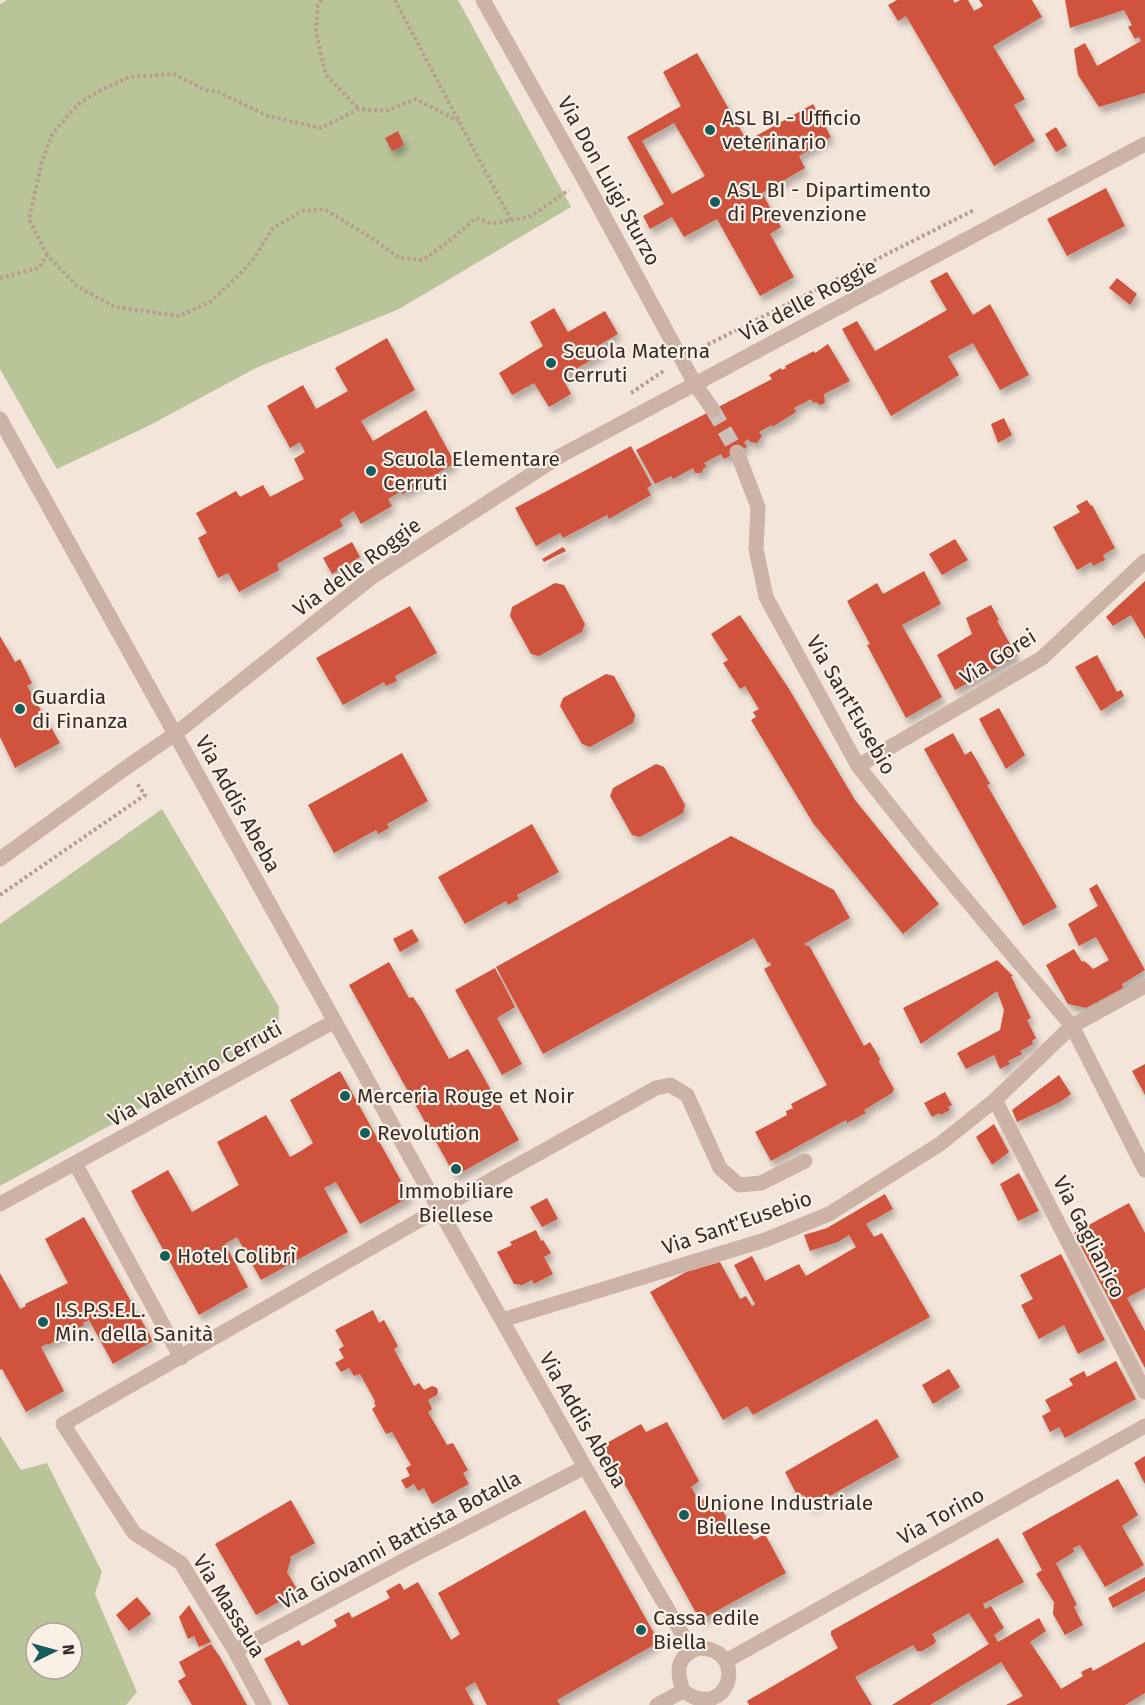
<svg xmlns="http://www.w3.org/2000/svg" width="1145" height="1705" font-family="'Fira Sans',sans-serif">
<defs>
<filter id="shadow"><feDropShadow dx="3.5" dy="6" stdDeviation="3" flood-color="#0004"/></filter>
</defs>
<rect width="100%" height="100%" fill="#f3e5da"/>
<path fill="#b9c499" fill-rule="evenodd" d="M7 0H458L571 207 399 309 256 368 150 425 57 469 0 369V4Z
M162 809 279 1007 278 1033 0 1186V924Z
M0 1436 21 1470 47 1463 102 1572 95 1594 137 1692 126 1705H0ZM36 1633H72V1669H36Z"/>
<path fill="#cf533c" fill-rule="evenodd" filter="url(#shadow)" d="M897 0H953L955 3 960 0H968L974 11 983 6 979 0H1032L1042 17 993 46 1025 99 1014 105 1035 141 994 166 906 16 898 21 888 5Z
M1065 0H1145V93L1099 107 1078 75 1074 49 1085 43 1097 66 1141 41 1139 37 1135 39 1128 27 1132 25 1124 10 1070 28Z
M697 53 747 141 813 104 831 137 799 156 805 168 762 193 781 227 770 234 794 277 760 296 717 219 684 237 672 217 650 229 643 216 664 204 627 137 681 106 663 72ZM674 123 705 176 672 194 642 141Z
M1056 127 1067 146 1056 152 1045 134Z
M398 131 404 145 392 151 385 138Z
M1106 188 1125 226 1067 256 1047 219Z
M947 272 973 315 990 304 1029 375 1000 390 973 343 948 356 959 375 891 416 842 329 857 321 875 351 947 310 930 281Z
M1117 278 1137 294 1130 305 1109 288Z
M554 308 568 332 605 311 618 334 599 345 603 353 562 377 571 394 549 407 534 383 512 395 499 373 543 346 530 322Z
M387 338 415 390 361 421 373 441 426 410 455 463 403 494 401 491 388 499 392 506 361 524 354 511 340 520 343 526 277 564 279 570 239 592 228 573 218 578 198 538 207 533 196 513 236 491 240 497 263 485 270 497 304 479 294 459 305 452 300 442 290 448 267 406 303 385 316 409 348 391 335 368Z
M828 344 850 381 824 394 825 402 823 404 820 405 816 402 813 403 811 399 794 408 796 412 772 427V425L759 432 762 436 757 443 750 442 749 439 744 442 747 447 724 459 721 454 704 463 707 467 704 468 701 473H695L693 468 673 479 671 476 655 484 636 450 772 379 769 375 781 368 782 370 786 368 785 366 814 351 815 353Z
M1004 418 1012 435 998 443 991 424Z
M631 446 652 485 647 488 651 495 609 519 607 515 563 538 560 533 536 546 515 508Z
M1087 500 1091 506 1092 505 1115 548 1103 555 1105 560 1093 566 1091 562 1077 570 1053 527 1080 512 1076 506Z
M955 539 968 560 942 575 929 554Z
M352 542 360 557 332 574 323 558Z
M563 547 566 551 544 562 542 559Z
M924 571 941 604 902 625 942 697 906 718 867 645 870 644 847 601 877 583 883 594Z
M1145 581V639L1131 615 1113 626 1106 617Z
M555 583 564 585 585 624 582 632 539 656 531 654 510 616 512 607Z
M991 605 999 620 997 621 1017 656 955 690 937 655 972 634 966 618Z
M410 606 437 653 395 676 397 681 386 686 384 682 343 705 316 658Z
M740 615 789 689 855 800 939 904 903 934 813 823 751 720 756 717 753 712 759 709 745 686 740 689 723 663 728 660 711 634Z
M0 636 15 662 20 659 32 683 27 686 60 743 15 768 0 737Z
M1097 655 1117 692 1121 690 1124 696 1101 711 1075 667Z
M606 674 614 676 635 715 633 723 590 747 582 744 560 706 563 698Z
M999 708 1025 755 1006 769 979 719Z
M953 733 965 755 971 751 973 754 989 782 990 784 987 785 1057 907 1023 926 924 749Z
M402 753 428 801 387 824 389 828 378 834 376 830 334 853 308 805Z
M656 764 664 767 685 805 683 813 640 837 632 835 610 796 613 788Z
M532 824 559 872 517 895 519 899 508 905 506 901 465 924 438 877Z
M731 836 834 890 850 918 804 944 810 947 864 1046 870 1042 880 1059 879 1062 894 1089 892 1093 864 1110 866 1113 847 1123 846 1120 771 1161 755 1132 787 1115 786 1111 793 1108 791 1104 827 1085 764 969 771 965 770 962 768 963 754 938 543 1054 496 967Z
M1097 884 1145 970 1122 984 1123 988 1086 1008 1068 1004 1046 965 1074 949 1082 962 1084 961 1089 965 1093 969 1109 960 1096 937 1079 946 1068 924 1098 906 1089 889Z
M412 929 419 941 400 952 393 939Z
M997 960 1013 976H1011L1031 1018 1027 1020 1036 1038 1032 1041 1033 1044 1020 1051 1022 1054 1008 1061 1010 1064 1000 1069 994 1055 966 1069 957 1053 1000 1030 1004 1010 997 991 921 1044 903 1008Z
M389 962 409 998 413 997 421 1009 449 1059 468 1049 519 1140 455 1176 349 985Z
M495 968 515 1007 497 1018 522 1064 502 1075 455 990Z
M1145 1064V1095L1132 1071Z
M340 1071 410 1197 360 1224 336 1182 324 1188 348 1232 261 1280 237 1237 225 1244 248 1287 199 1315 131 1191 168 1170 192 1212 239 1185 217 1142 266 1115 290 1157 301 1151 313 1143 290 1100Z
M1059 1075 1071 1094 1060 1102 1017 1122 1012 1110Z
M945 1092 952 1105 948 1107 950 1110 941 1115 939 1113 932 1117 924 1103Z
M994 1124 1009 1152 992 1165 976 1137Z
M1019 1173 1039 1211 1018 1221 1000 1184Z
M885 1194 893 1209 866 1224 874 1237 882 1233 930 1317 753 1415 747 1406 723 1420 650 1292 686 1272 720 1262 740 1299 746 1296 752 1306 755 1304 734 1265 752 1256 765 1281 799 1264 806 1276 856 1247 849 1235 838 1242 810 1251 804 1235 827 1228Z
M547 1198 558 1219 542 1227 530 1207Z
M1129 1203 1145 1233V1288L1127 1298 1145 1331V1368L1074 1233Z
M84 1217 153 1341 113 1364 89 1320 83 1323 84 1325 48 1345 47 1344 41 1347 64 1391 26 1412 2 1369 0 1370V1273L20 1309 26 1306 25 1304 68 1283 45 1239Z
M536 1230 541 1241 543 1240 551 1253 544 1257 553 1274 534 1284 532 1280 522 1285 514 1284 497 1252 512 1245 510 1242Z
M1061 1254 1105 1340 1078 1354 1064 1325 1039 1339 1021 1305 1033 1299 1020 1275Z
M373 1310 379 1323 384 1320 398 1346 394 1349 414 1386 419 1383 424 1390 432 1386 437 1388 438 1392 437 1395 428 1400 432 1409 428 1412 447 1445 453 1443 468 1470 463 1473 469 1484 432 1504 424 1488 418 1491 414 1484 406 1489 401 1480 410 1476 406 1468 411 1465 392 1432 386 1434 372 1409 376 1406 374 1403 375 1401 360 1374 354 1376 349 1368 341 1372 335 1363 344 1358 339 1349 344 1346 335 1330Z
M1116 1361 1136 1399 1065 1438 1059 1427 1050 1432 1042 1416 1051 1411 1045 1400 1073 1385 1069 1379 1084 1371 1087 1377Z
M949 1369 960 1387 933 1404 922 1385Z
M877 1419 899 1457 810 1507 804 1495H797L785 1472Z
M667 1422 699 1481 691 1487 699 1501 706 1498 713 1502 716 1506 719 1504 734 1531 746 1525 754 1540 765 1534 786 1573 700 1620 603 1445 641 1424 646 1432Z
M1145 1456V1484L1134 1463Z
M1118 1479 1138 1515 1122 1526 1144 1565 1105 1587 1080 1545 1073 1548 1074 1552 1056 1563 1077 1605 1074 1607 1083 1625 1065 1635 1053 1614 1054 1602 1036 1574 1042 1570 1022 1533Z
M291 1500 315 1543 290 1557 291 1559 287 1572 298 1591 256 1615 215 1544Z
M585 1510 659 1642 557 1700 560 1705H487L475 1682 465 1688 474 1705H289L264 1659 299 1640 302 1646 337 1626 334 1620 349 1612 352 1618 390 1598 386 1591 400 1583 404 1590 418 1582 451 1640 460 1634 438 1593Z
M998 1538 1024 1582 983 1604 985 1609 991 1606 1004 1628 994 1635 998 1642 1039 1618 1046 1631 1030 1642 1061 1689 1083 1676 1081 1672 1091 1667 1093 1671 1145 1642V1693L1125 1705H1006L1023 1696 1001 1662 930 1705H892L989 1644 969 1613 932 1634 936 1641 934 1644 922 1651H917L913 1645 855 1677 872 1705H749L747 1701 838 1648 831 1635V1631Z
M1145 1577V1591L1113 1608 1108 1598Z
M137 1597 151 1614 129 1631 116 1615Z
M189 1605 211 1642 199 1647 194 1636 188 1639 179 1617Z
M211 1644 220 1657 247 1705H192L178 1681 186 1676 179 1662Z"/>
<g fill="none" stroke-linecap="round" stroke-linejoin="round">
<path stroke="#cec0b6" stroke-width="15" stroke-dasharray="15 8" stroke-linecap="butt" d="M713 410 737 452"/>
<path stroke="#b89d8f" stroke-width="4" stroke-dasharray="3 3" stroke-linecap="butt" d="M322 0 318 5 316 32 326 75 359 109
M395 0 511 220
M47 255 29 219 42 161 52 135 68 115 81 102 101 90 130 77 173 74 206 90 218 92 268 116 321 128 359 109 386 111 416 99 458 121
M0 278 39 268 47 255 78 287 115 307 179 316 210 302 238 276 252 261 273 228 302 211 324 209 370 237 400 258 423 260 449 241 476 218 493 224 531 216 569 190
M697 350 974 210
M631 393 665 370
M0 895 145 795 136 782"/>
<path stroke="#ccb3a5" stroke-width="15" d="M483 0 584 179 695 384 713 410
M0 419 439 1209 585 1467 692 1651
M737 452 758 507 756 549 766 597 858 766 923 848 1072 1026 1145 1170
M858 766 1042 658 1145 561
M0 859 127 767 175 734 372 577 560 456 1145 144
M995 1100 1145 1392
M75 1163 181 1358
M0 1204 335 1021
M502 1320 765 1240 829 1214 940 1144 995 1100 1072 1026 1145 986
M235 1651 410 1557 585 1467
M264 1705 235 1651 181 1563 134 1533 63 1424 439 1209 656 1088 670 1085 687 1095 720 1168 739 1185 761 1183 805 1161"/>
<path stroke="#ccb3a5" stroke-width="15" d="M699 1648C742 1648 735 1704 700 1699 693 1698 688 1694 683 1691 676 1671 676 1656 699 1648Z
M726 1661 1145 1426
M657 1705 683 1691"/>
</g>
<g fill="#195c5b" stroke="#fbf0e6" stroke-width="2">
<circle cx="710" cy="130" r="6"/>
<circle cx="715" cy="202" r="6"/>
<circle cx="551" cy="363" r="6"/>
<circle cx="371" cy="471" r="6"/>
<circle cx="20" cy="709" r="6"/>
<circle cx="345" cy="1096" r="6"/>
<circle cx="365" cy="1133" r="6"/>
<circle cx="456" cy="1169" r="6"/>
<circle cx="165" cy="1256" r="6"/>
<circle cx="43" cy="1322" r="6"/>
<circle cx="684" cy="1515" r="6"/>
<circle cx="641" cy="1630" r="6"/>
</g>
<g text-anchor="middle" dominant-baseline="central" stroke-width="4.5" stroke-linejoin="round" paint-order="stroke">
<g font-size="21" fill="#382b27" stroke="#fbf0e6" text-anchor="start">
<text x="722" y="118">ASL BI - Ufficio<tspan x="722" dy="24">veterinario</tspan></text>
<text x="727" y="190">ASL BI - Dipartimento<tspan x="727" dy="24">di Prevenzione</tspan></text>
<text x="563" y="351">Scuola Materna<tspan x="563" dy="24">Cerruti</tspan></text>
<text x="383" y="459">Scuola Elementare<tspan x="383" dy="24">Cerruti</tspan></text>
<text x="32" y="697">Guardia<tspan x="32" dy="24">di Finanza</tspan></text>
<text x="357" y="1096">Merceria Rouge et Noir</text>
<text x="377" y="1133">Revolution</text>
<text x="456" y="1191" text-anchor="middle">Immobiliare<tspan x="456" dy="24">Biellese</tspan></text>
<text x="177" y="1256">Hotel Colibrì</text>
<text x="55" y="1310">I.S.P.S.E.L.<tspan x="55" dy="24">Min. della Sanità</tspan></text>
<text x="696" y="1503">Unione Industriale<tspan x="696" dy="24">Biellese</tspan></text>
<text x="653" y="1618">Cassa edile<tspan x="653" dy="24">Biella</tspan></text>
</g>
<g font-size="21" fill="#382b27" stroke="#fbf0e6">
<text transform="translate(609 181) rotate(61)">Via Don Luigi Sturzo</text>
<text transform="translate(808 300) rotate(-28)">Via delle Roggie</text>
<text transform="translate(357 567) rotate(-36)">Via delle Roggie</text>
<text transform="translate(998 657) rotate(-32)">Via Gorei</text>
<text transform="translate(851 705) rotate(60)">Via Sant'Eusebio</text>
<text transform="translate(238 804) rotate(61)">Via Addis Abeba</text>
<text transform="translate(195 1074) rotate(-29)">Via Valentino Cerruti</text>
<text transform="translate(737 1223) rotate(-19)">Via Sant'Eusebio</text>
<text transform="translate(1089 1237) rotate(63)">Via Gaglianico</text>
<text transform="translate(583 1420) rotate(60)">Via Addis Abeba</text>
<text transform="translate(941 1516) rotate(-29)">Via Torino</text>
<text transform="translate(400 1540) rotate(-28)">Via Giovanni Battista Botalla</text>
<text transform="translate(229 1606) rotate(58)">Via Massaua</text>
</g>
</g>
<g transform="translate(54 1651) rotate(85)"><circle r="28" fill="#fbf0e6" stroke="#ada19a" stroke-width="1.5"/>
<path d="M0-4.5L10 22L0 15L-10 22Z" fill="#195c5b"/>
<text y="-9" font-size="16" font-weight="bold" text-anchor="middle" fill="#382b27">N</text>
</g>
</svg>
